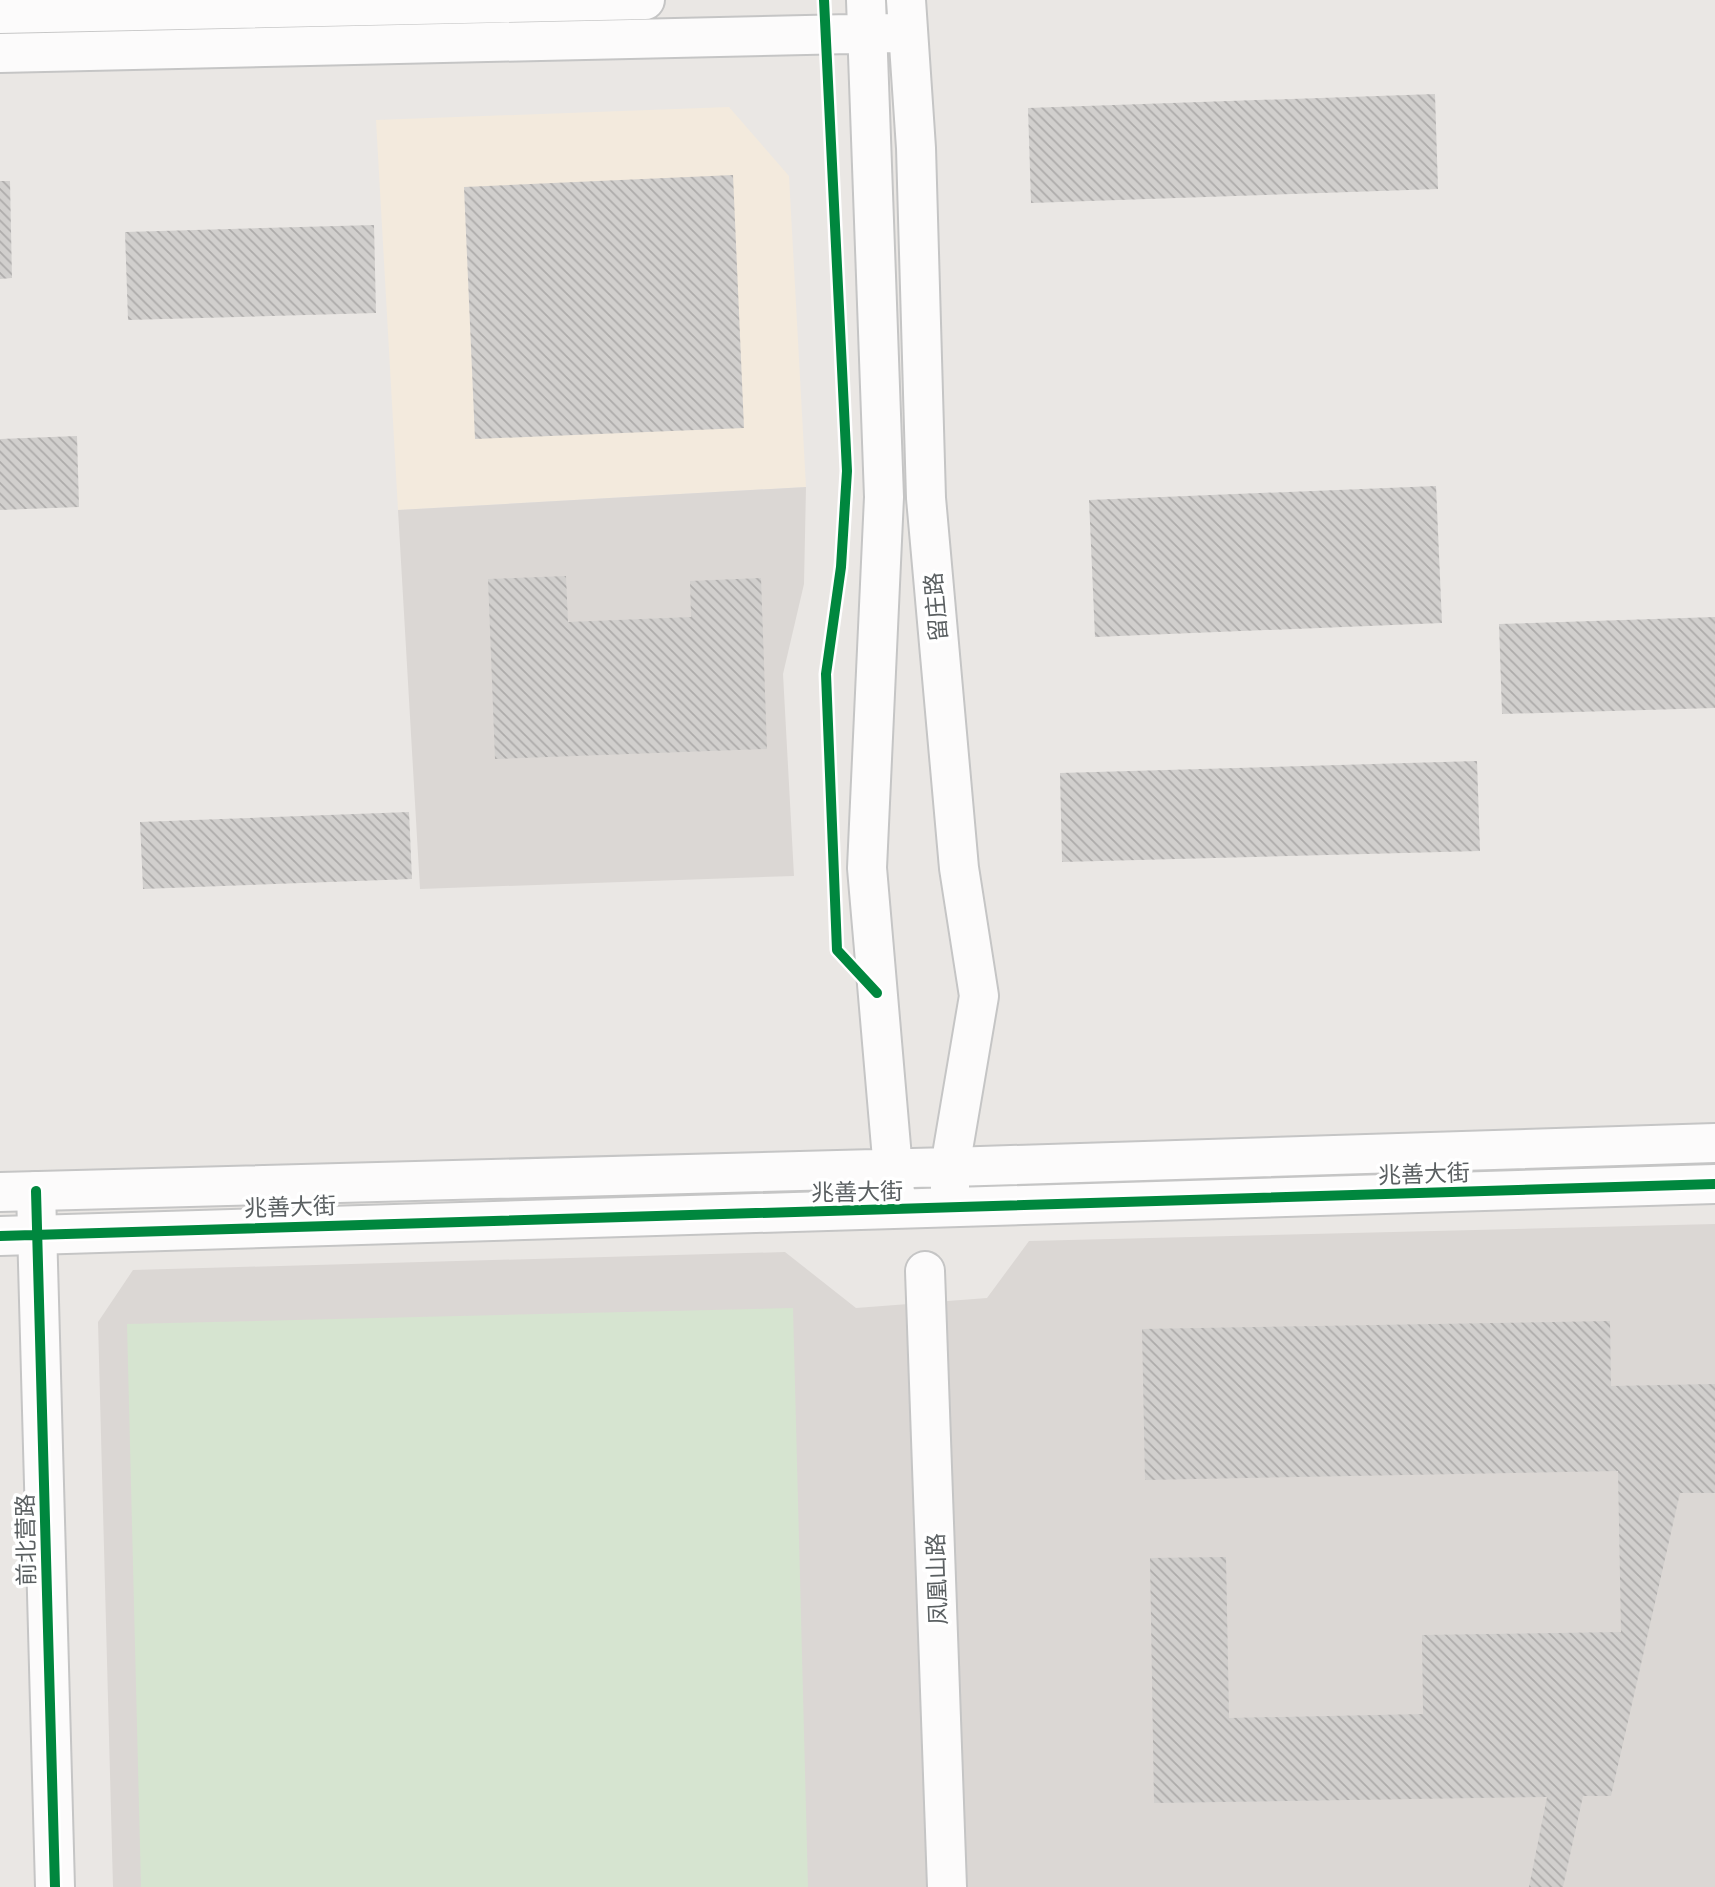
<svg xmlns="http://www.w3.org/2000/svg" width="1715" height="1887" font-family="'Open Sans','Noto Sans SC',sans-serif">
<defs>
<pattern id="building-back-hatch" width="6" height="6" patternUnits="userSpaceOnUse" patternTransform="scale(1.75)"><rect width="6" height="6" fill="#d1cfcd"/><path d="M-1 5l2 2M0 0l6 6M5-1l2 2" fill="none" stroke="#adabaa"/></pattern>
</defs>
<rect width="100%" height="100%" fill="#eae7e4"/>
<path fill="#f3eadd" d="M729 107 789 176 806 487 398 510 376 120Z"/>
<path fill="#dbd7d4" d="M806 487 804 584 783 674 794 876 420 889 398 510Z
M1715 1224V1887H113L98 1322 133 1270 785 1252 856 1308 987 1298 1029 1241Z"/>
<path fill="#d6e4d0" d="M793 1308 808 1887H141L127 1324Z"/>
<path fill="url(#building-back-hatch)" d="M1435 94 1438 189 1031 203 1028 108Z
M733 175 744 428 475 439 464 187Z
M0 181H10L12 278 0 279Z
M374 225 376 313 128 320 125 232Z
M77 436 79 507 0 510V439Z
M1436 486 1442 623 1095 637 1089 500Z
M566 576 568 622 691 617 690 581 761 578 767 749 495 759 488 579Z
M1715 617V708L1502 714 1499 624Z
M1477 761 1480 851 1062 862 1060 773Z
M409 812 412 879 143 889 140 822Z
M1610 1321 1611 1386 1715 1384V1493H1680L1611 1796H1583L1563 1887H1529L1547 1797 1154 1803 1150 1558 1226 1557 1229 1718 1423 1714 1422 1635 1621 1632 1618 1471 1145 1480 1142 1329Z"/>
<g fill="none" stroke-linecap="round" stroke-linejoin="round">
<defs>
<path id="tertiary" d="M36 1191 55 1887
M925 1271 947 1887"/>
<path id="secondary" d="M866 0 884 497 867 868 895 1193
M906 0 916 148 926 498 959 868 979 996 950 1167V1193
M0 14 645 0
M0 53 894 33
M0 1192 950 1167 1715 1143
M0 1236 1715 1184"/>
</defs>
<use href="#tertiary" stroke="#c5c5c5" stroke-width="42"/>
<use href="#secondary" stroke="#c5c5c5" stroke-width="42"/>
<use href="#tertiary" stroke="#fcfbfb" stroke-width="38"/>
<use href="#secondary" stroke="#fcfbfb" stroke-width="38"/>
<defs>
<path id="cycleway" d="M824 0 847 471 841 567 826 674 837 950 877 993
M36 1191 55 1887
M0 1236 1715 1184"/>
</defs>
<use href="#cycleway" stroke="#fff" stroke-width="15"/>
<use href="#cycleway" stroke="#00873e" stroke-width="10"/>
</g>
<g text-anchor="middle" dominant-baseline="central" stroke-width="7" stroke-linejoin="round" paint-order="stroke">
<g font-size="23" fill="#5a5f61" stroke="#fff">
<text transform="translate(935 607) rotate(-95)">留庄路</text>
<text transform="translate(1424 1173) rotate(-2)">兆善大街</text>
<text transform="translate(857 1191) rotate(-1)">兆善大街</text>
<text transform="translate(290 1206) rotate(-2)">兆善大街</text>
<text transform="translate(25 1540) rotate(-91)">前北营路</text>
<text transform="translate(936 1579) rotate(-92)">凤凰山路</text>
</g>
</g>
</svg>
